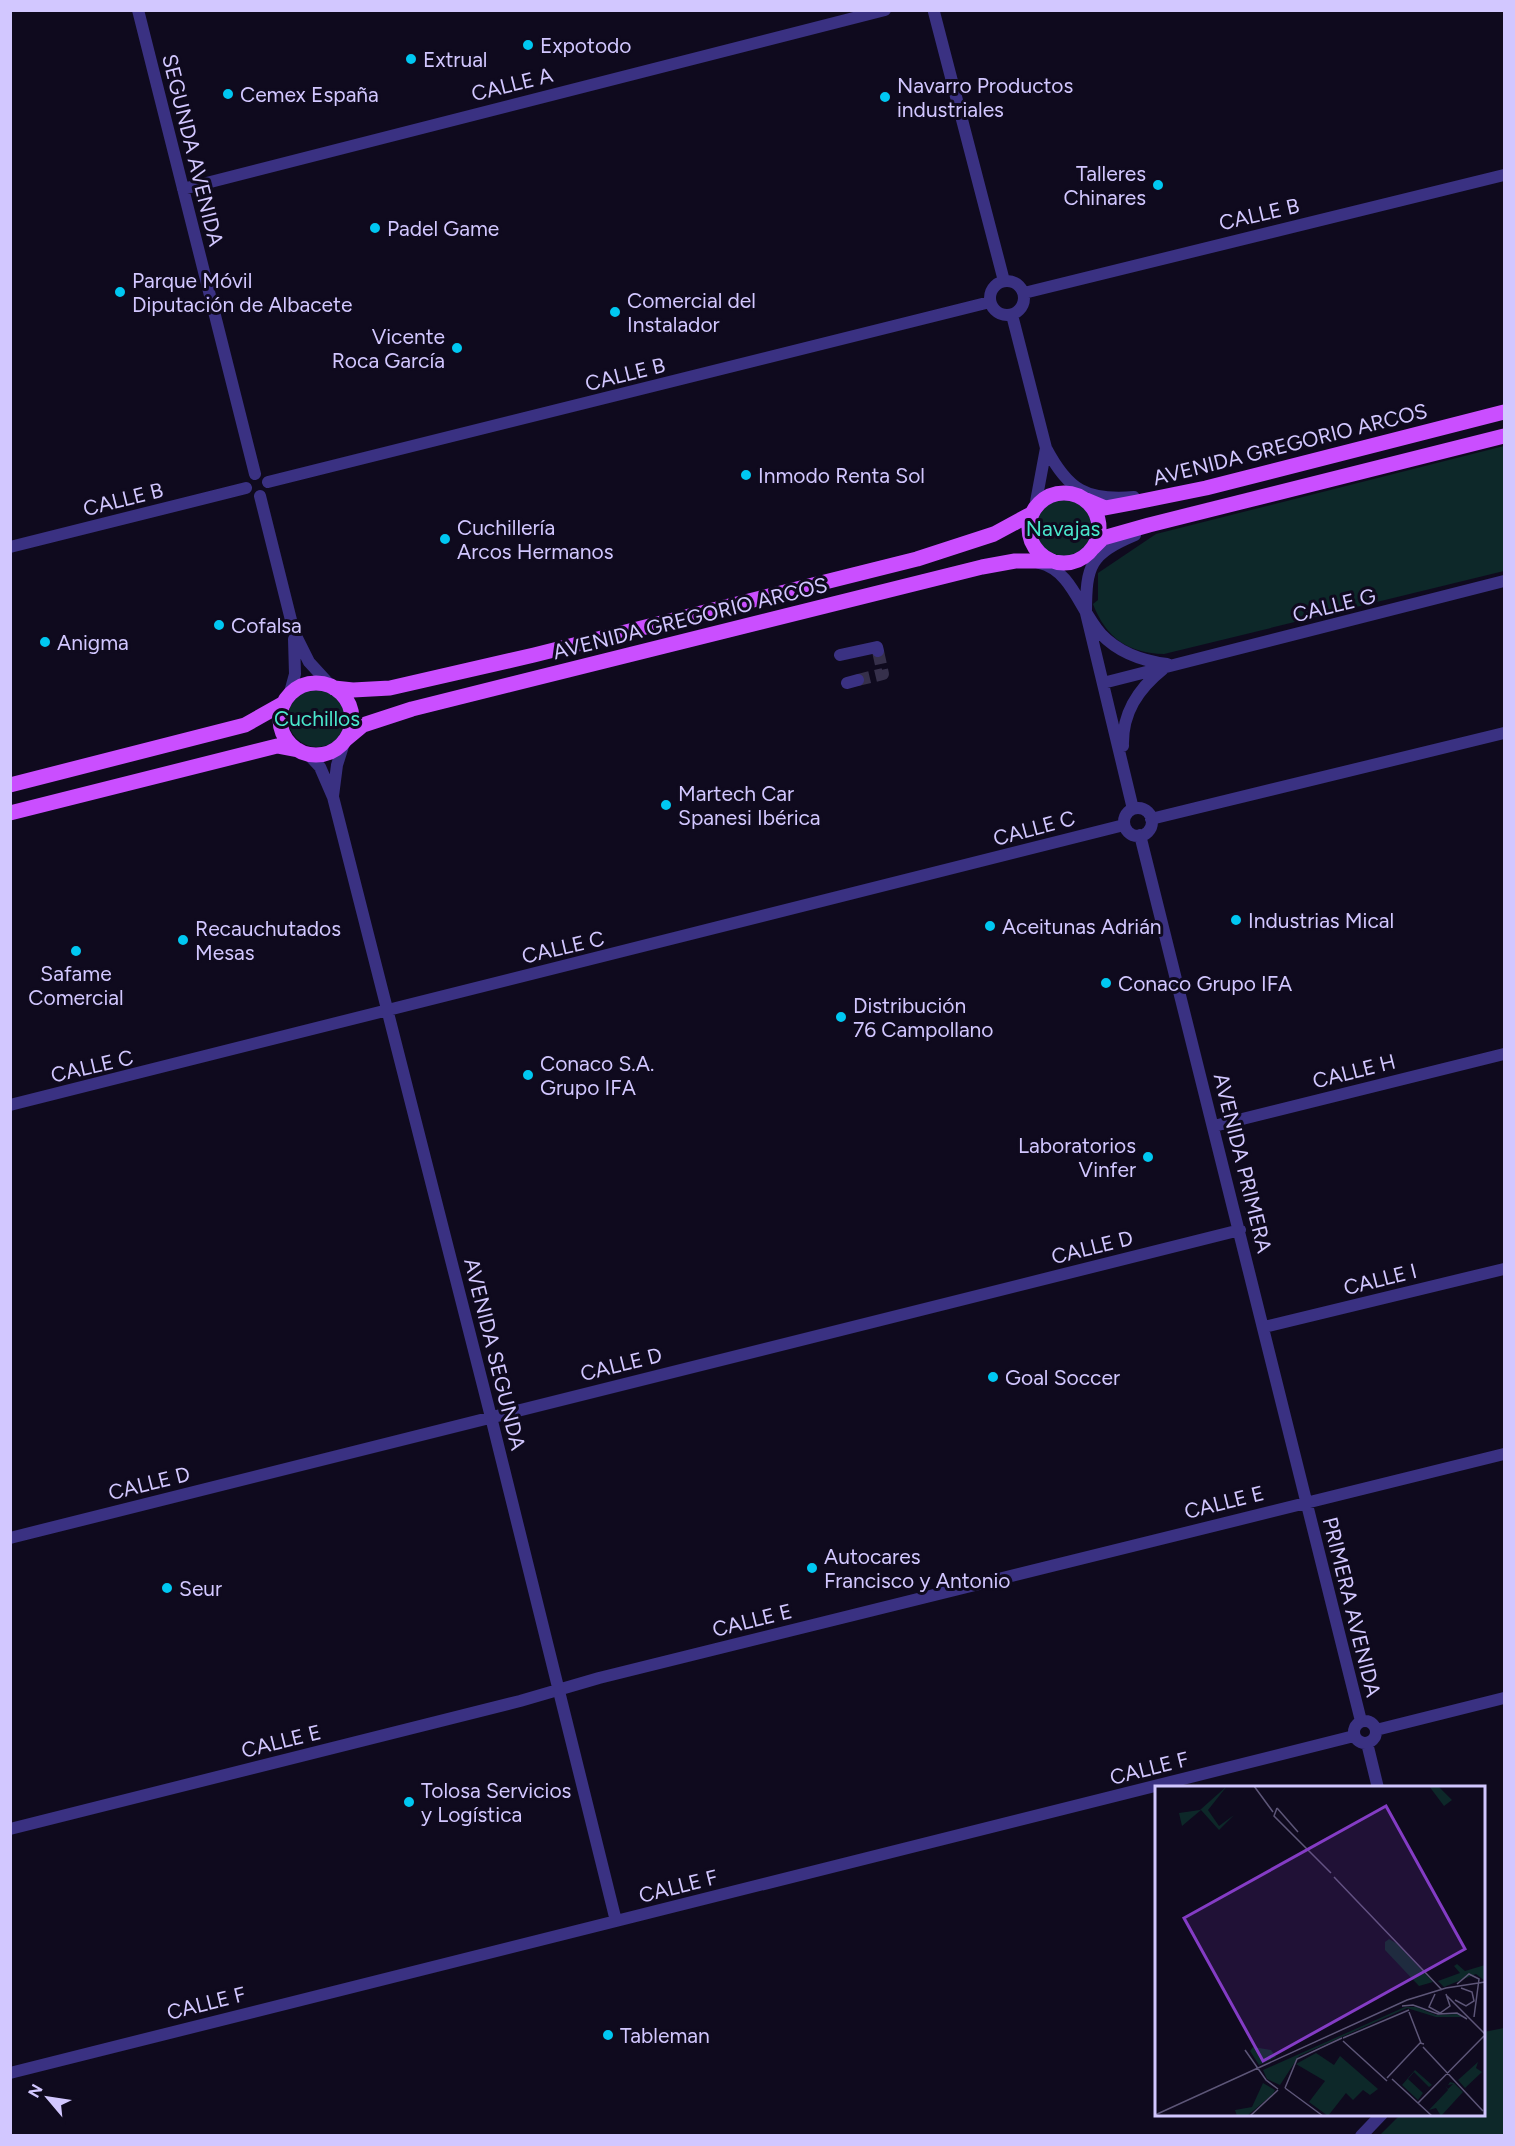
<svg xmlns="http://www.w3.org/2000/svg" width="1515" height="2146" font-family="Figtree,sans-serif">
<rect width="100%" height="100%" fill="#0f0a1e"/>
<path fill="#0d2829" d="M1504 446V571L1164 654C1128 653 1106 638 1093 604L1098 600V573L1156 534Z
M1035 528a29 29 0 1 1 58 0a29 29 0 1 1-58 0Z
M288 718a29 29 0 1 1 58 0a29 29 0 1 1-58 0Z
M1504 2028V2135H1380L1400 2115 1484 2114V2032Z"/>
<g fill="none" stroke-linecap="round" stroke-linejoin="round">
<path stroke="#36304b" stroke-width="12" stroke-dasharray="12 6" stroke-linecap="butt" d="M858 680 883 674 878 651"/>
<path stroke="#3a3182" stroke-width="12" d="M138 10 255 474
M934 12 1004 281
M183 189 885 10
M990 298a17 17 0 1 1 34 0a17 17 0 1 1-34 0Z
M1024 293 1504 175
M1012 315 1046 448C1068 490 1086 501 1134 497
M268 482 990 302
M260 496 294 632 309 662 331 686
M1035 507 1046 448
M10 547 246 488
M1039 563C1072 570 1080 611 1101 634 1118 652 1143 661 1167 664
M840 655 877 647 878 651
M847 683 858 680
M1103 683 1504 581
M289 696 295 674 294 639
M1123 746C1122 713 1138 689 1163 669
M307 753 320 767 333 797 491 1417 616 1921
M333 796 337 765 344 743
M1124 822a14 14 0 1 1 28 0a14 14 0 1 1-28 0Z
M1133 809 1086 613C1086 565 1090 554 1135 535
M1151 819 1504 733
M1140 835 1361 1721
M10 1105 1124 825
M1214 1126 1504 1054
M1264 1327 1504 1269
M10 1538 1240 1230
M1354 1732a11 11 0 1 1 22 0a11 11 0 1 1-22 0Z
M1376 1730 1504 1698
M1367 1743 1378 1788
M10 1829 520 1701 599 1678 1504 1454
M10 2073 1354 1736
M1361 2136 1382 2114"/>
<path stroke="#ca4eff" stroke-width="15" d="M1029 528a35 35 0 1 1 70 0a35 35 0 1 1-70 0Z
M1086 500 1105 508 1137 502 1206 488 1504 412
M1093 548 1103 538 1149 525 1504 436
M280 719a36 36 0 1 1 72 0a36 36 0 1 1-72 0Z
M334 688 353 690 390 688 534 655 917 559 994 534 1031 514
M345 740 363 725 412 709 982 567 1015 561H1052
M10 785 245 725 284 703
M10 813 277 746 298 750"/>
</g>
<g fill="#00c8f2" stroke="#0f0a1e" stroke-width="2">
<circle cx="528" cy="45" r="6"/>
<circle cx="411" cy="59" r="6"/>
<circle cx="228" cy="94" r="6"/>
<circle cx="885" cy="97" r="6"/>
<circle cx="1158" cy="185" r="6"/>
<circle cx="375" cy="228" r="6"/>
<circle cx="120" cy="292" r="6"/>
<circle cx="615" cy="312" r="6"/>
<circle cx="457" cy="348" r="6"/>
<circle cx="746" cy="475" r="6"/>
<circle cx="445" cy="539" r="6"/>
<circle cx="219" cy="625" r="6"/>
<circle cx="45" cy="642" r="6"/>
<circle cx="666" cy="805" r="6"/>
<circle cx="1236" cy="920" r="6"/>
<circle cx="990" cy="926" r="6"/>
<circle cx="183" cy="940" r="6"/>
<circle cx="76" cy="951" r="6"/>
<circle cx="1106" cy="983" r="6"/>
<circle cx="841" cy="1017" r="6"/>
<circle cx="528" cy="1075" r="6"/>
<circle cx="1148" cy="1157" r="6"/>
<circle cx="993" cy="1377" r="6"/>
<circle cx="812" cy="1568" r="6"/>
<circle cx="167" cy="1588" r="6"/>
<circle cx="409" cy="1802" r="6"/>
<circle cx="608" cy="2035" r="6"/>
</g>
<g text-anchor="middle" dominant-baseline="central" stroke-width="6" stroke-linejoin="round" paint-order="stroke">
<g font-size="21" fill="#d2c7ff" stroke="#0f0a1e" text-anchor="start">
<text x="540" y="45">Expotodo</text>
<text x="423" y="59">Extrual</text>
<text x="897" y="85">Navarro Productos<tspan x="897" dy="24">industriales</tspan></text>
<text x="240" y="94">Cemex España</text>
<text x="1146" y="173" text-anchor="end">Talleres<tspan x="1146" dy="24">Chinares</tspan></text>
<text x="387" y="228">Padel Game</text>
<text x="132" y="280">Parque Móvil<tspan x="132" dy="24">Diputación de Albacete</tspan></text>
<text x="627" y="300">Comercial del<tspan x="627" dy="24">Instalador</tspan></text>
<text x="445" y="336" text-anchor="end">Vicente<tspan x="445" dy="24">Roca García</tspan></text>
<text x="758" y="475">Inmodo Renta Sol</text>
<text x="457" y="527">Cuchillería<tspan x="457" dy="24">Arcos Hermanos</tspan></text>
<text x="231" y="625">Cofalsa</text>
<text x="57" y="642">Anigma</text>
<text x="678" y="793">Martech Car<tspan x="678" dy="24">Spanesi Ibérica</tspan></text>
<text x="1248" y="920">Industrias Mical</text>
<text x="1002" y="926">Aceitunas Adrián</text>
<text x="195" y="928">Recauchutados<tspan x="195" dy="24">Mesas</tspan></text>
<text x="76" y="973" text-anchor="middle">Safame<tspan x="76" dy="24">Comercial</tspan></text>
<text x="1118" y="983">Conaco Grupo IFA</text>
<text x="853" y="1005">Distribución<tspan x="853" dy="24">76 Campollano</tspan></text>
<text x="540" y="1063">Conaco S.A.<tspan x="540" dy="24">Grupo IFA</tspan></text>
<text x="1136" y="1145" text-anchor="end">Laboratorios<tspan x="1136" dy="24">Vinfer</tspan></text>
<text x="1005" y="1377">Goal Soccer</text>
<text x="824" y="1556">Autocares<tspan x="824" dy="24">Francisco y Antonio</tspan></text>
<text x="179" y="1588">Seur</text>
<text x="421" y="1790">Tolosa Servicios<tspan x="421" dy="24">y Logística</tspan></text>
<text x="620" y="2035">Tableman</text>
</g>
<g font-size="21" fill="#d2c7ff" stroke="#0f0a1e">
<text transform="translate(512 84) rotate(-14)">CALLE A</text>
<text transform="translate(193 150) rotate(76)">SEGUNDA AVENIDA</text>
<text transform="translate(1259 214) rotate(-13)">CALLE B</text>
<text transform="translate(625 374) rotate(-14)">CALLE B</text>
<text transform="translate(1290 444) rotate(-14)">AVENIDA GREGORIO ARCOS</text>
<text transform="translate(123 499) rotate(-14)">CALLE B</text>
<text transform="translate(1334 605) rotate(-14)">CALLE G</text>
<text transform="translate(690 618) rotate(-14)">AVENIDA GREGORIO ARCOS</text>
<text transform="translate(1034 828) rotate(-15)">CALLE C</text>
<text transform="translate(563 947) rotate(-13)">CALLE C</text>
<text transform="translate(92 1066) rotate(-13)">CALLE C</text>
<text transform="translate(1354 1071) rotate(-14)">CALLE H</text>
<text transform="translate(1243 1163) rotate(76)">AVENIDA PRIMERA</text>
<text transform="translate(1092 1247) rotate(-14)">CALLE D</text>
<text transform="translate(1380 1279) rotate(-14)">CALLE I</text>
<text transform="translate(495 1354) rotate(76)">AVENIDA SEGUNDA</text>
<text transform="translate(621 1364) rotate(-14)">CALLE D</text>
<text transform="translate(149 1483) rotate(-14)">CALLE D</text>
<text transform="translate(1224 1502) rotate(-14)">CALLE E</text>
<text transform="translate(1352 1607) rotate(76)">PRIMERA AVENIDA</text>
<text transform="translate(752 1620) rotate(-14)">CALLE E</text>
<text transform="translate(281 1741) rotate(-14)">CALLE E</text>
<text transform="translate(1149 1768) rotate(-14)">CALLE F</text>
<text transform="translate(678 1886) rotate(-14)">CALLE F</text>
<text transform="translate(206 2003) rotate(-14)">CALLE F</text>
</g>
<g font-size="21" fill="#4ae8cd" stroke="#0f0a1e">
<text x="1063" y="528">Navajas</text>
<text x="317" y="718">Cuchillos</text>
</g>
</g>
<g transform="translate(1155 1786)">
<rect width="330" height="330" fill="#0f0a1e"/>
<path d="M72 0 53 24 64 40 79 29 64 44 46 24 27 40 24 27 45 24ZM274 0H283L297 14 289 20ZM234 153 241 157 278 196 264 200 230 164V156ZM302 178 310 185 330 179V195L321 188 289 201 283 195 305 187 299 180ZM250 221H261L281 229 302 228 308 231H281L252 222 144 270 125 299 112 293 108 284ZM98 261 116 264 121 271 104 279 95 265ZM161 267 179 279 185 270 223 303 215 309 208 304 198 314 191 307 173 330 154 316 170 295 141 278ZM323 276 321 282 327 286 310 302 303 294ZM260 284 277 299 274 301 259 286 253 293 268 307 263 314 247 299ZM295 296 299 297 308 306 286 330 281 322 274 324 293 304 290 299 293 303 298 298 293 299ZM108 297 120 304 118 308 92 330H82L80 324 97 321Z" fill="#0d2829"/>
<path fill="none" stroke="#5d5678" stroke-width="1.5" d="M99 0 118 26M122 22 119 30 176 87M122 22 143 46M179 91 287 204M302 198 314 188 324 193 319 231M280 208 274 221 285 227 295 220 291 208M292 210 330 248M300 214 311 220 319 215 317 206 306 202M247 220 258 219 283 228 302 227 312 233M254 226 266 257M188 252 254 224M188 255 232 295M268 261 328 325M90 264 111 294 123 303M232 292 265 257 269 258M237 293 277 330M130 302 142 273 187 252M130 302 168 330M263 317 329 250M0 329 252 214 291 202 330 196M95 330 123 304"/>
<path fill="#843cc5" fill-opacity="0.15" stroke="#843cc5" stroke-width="3" d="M231 20 310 163 108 275 29 132Z"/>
<rect width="330" height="330" fill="none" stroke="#d2c7ff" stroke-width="3"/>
</g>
<rect width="1515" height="2146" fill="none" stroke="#d2c7ff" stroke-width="24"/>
<g transform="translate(48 2098) rotate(299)" stroke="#0f0a1e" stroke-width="4.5" paint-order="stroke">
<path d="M0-4.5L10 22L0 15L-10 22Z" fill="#d2c7ff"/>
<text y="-9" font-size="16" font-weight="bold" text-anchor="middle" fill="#d2c7ff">N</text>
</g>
</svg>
